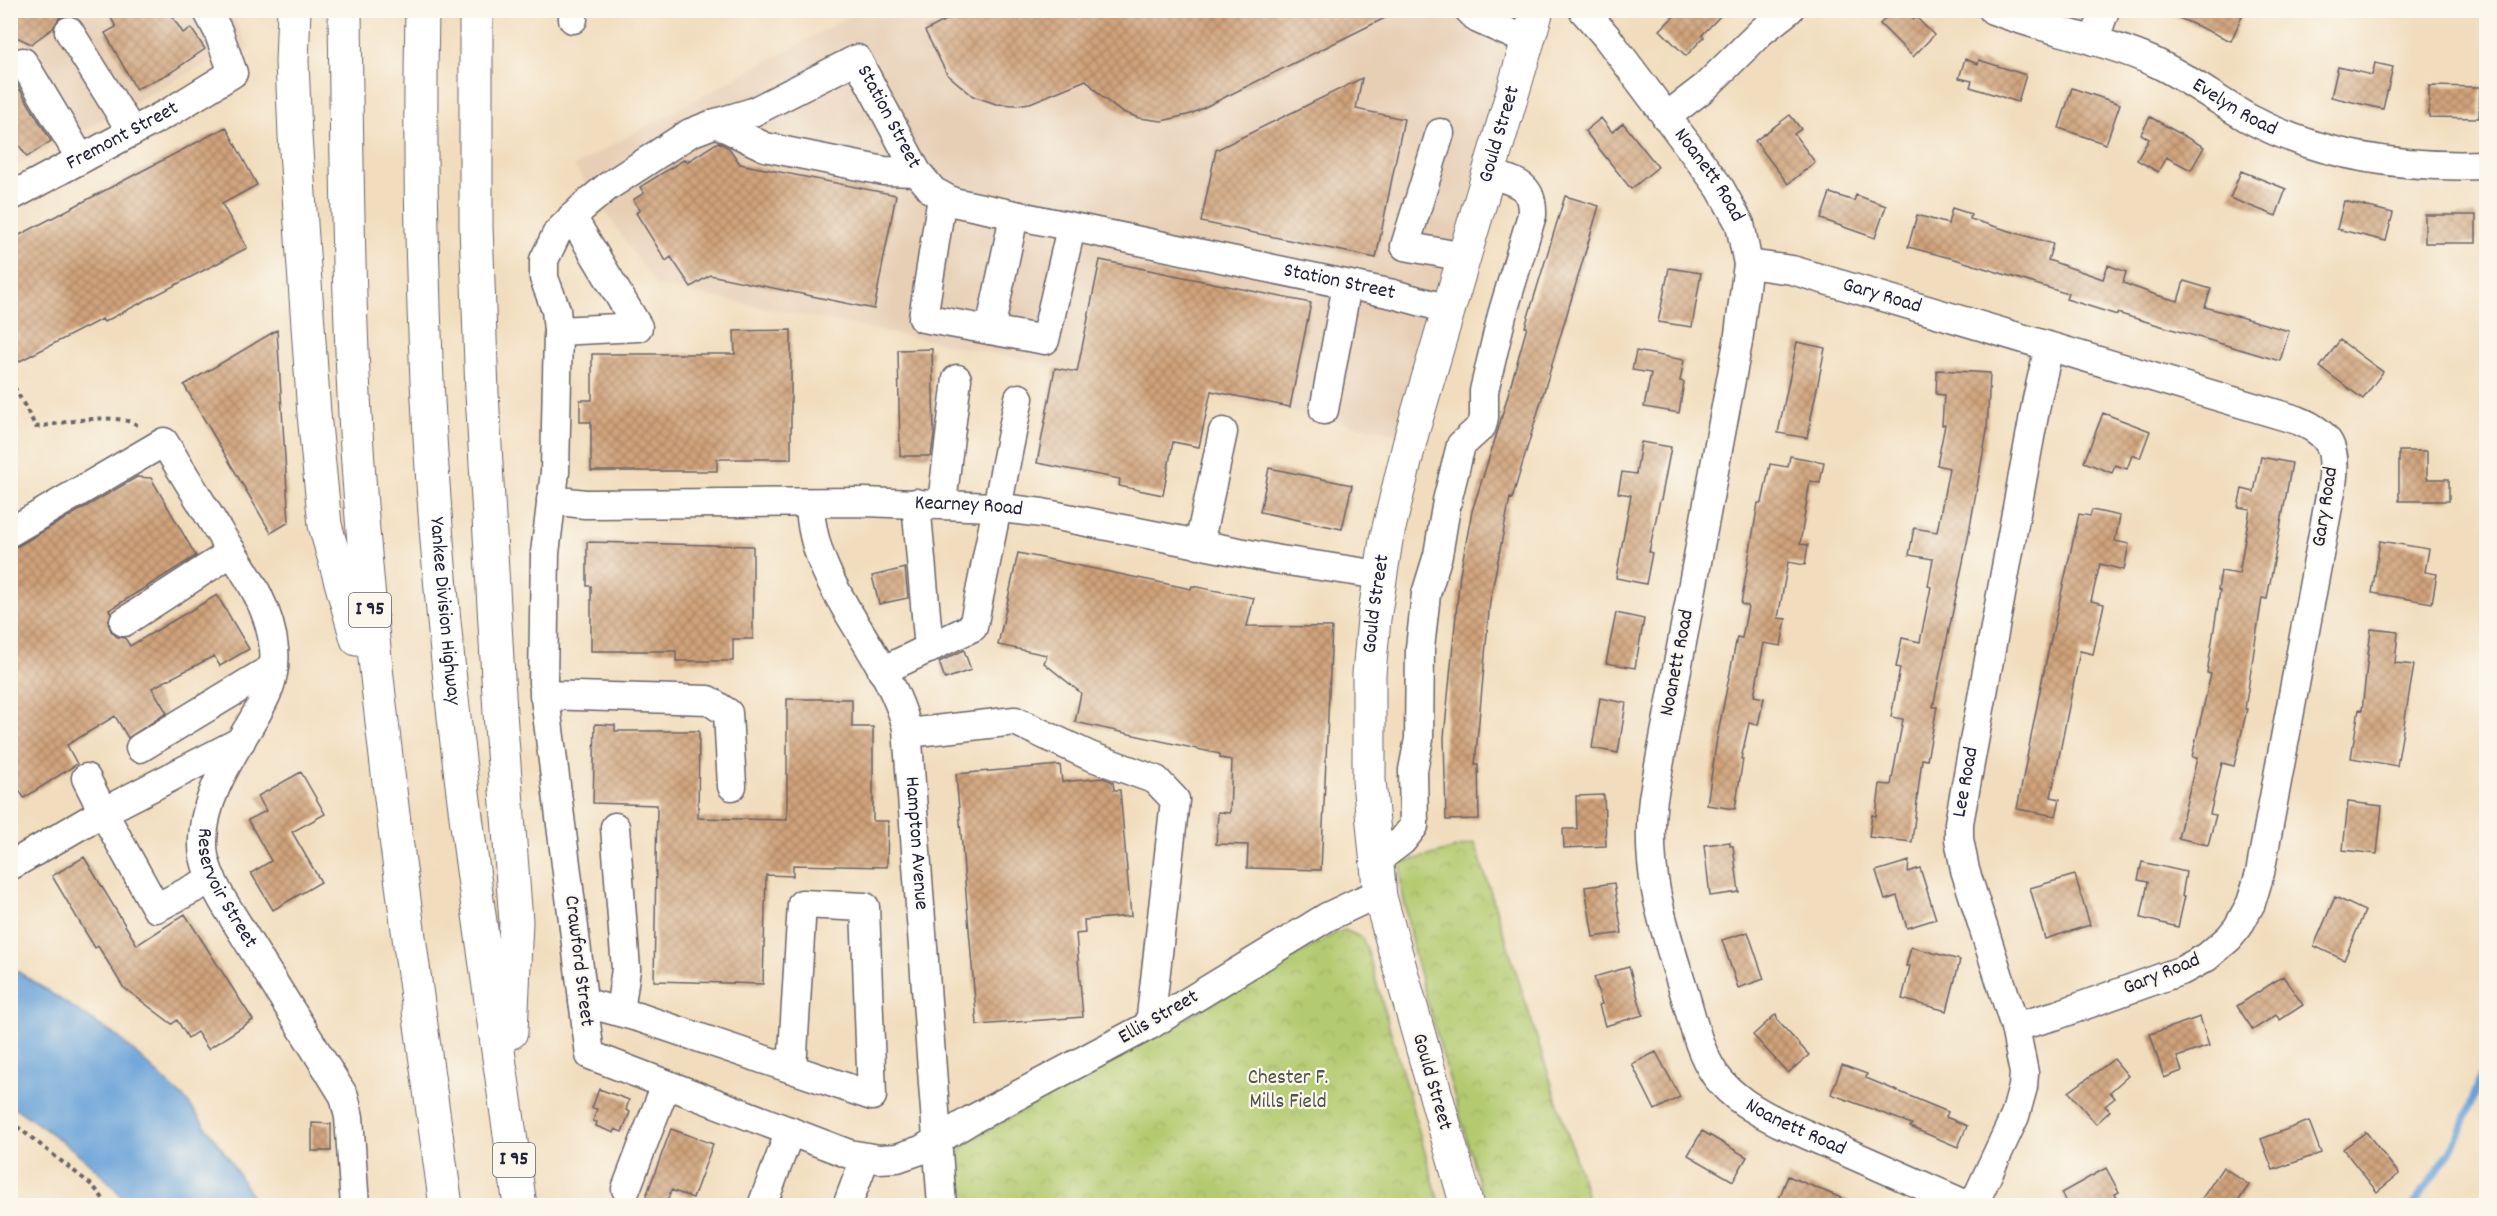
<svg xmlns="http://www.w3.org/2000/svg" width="2497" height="1216" font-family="Dekko,sans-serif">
<defs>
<pattern id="park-crowns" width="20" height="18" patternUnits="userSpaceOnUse" patternTransform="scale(1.5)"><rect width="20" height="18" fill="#b4ca6f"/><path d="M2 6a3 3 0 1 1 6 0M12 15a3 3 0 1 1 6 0" fill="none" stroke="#9aad61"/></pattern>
<pattern id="building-cross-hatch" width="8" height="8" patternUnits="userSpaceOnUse" patternTransform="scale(1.5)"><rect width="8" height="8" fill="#d0a37a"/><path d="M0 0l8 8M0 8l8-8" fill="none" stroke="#a88465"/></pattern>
</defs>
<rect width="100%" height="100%" fill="#fbf7ec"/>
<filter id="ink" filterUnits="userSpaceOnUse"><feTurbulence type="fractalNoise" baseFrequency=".0167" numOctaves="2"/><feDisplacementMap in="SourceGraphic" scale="12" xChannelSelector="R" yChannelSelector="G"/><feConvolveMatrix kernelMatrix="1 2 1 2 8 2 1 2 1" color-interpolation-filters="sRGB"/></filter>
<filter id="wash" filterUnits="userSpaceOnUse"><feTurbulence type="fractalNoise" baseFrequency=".008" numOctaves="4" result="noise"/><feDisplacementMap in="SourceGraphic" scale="24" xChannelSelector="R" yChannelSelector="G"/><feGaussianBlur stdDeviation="1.35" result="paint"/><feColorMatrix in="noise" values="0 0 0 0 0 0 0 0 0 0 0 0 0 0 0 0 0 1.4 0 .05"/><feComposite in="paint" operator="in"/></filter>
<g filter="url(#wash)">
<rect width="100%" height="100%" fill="#f1ddbd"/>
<path fill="#e7cfb6" d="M11 11H228L250 49 211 61 11 168Z
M859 11H1525L1400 434 656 286 574 166Z"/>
<path fill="url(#park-crowns)" stroke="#6b7655" stroke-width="1.5" d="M1475 843 1590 1205H1485L1414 954 1401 885V863Z
M1345 930 1362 938 1367 949 1440 1205H959C957 1183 951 1160 967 1142L1336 933Z"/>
<path fill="#69a2d8" stroke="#46628a" stroke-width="1.5" d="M11 967 118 1037 187 1101 228 1157 257 1205H128C96 1161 54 1136 11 1105Z"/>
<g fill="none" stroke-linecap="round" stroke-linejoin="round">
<path stroke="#69a2d8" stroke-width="7" d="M2413 1206 2449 1153 2460 1133 2486 1062"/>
</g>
<g id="blocks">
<path fill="url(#building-cross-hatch)" d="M10 10H76L70 15 60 17 53 28 31 44 10 34Z
M126 10H168L183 33 191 28 205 49 170 73 136 89 105 33 116 27 111 18Z
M965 10H1401L1191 114 1162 121 1139 118 1120 111 1102 97 1086 80 1030 103 1016 105 996 104 973 96 947 74 925 31Z
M1680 10H1726L1702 35 1704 37 1686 56 1660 30Z
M1893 10H1905L1914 19 1916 17 1934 35 1913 57 1880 24Z
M2161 10H2231L2242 16 2231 41Z
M1965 59 1978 64 1979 60 2026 75 2018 102 1970 87 1972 81 1959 78Z
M2375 63 2393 67 2383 109 2331 97 2338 67 2372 75Z
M10 73 51 141 27 157 10 132Z
M1362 78 1356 109 1404 119 1376 258 1201 222 1216 150Z
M2429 86 2480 87 2479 118 2429 117Z
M2072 88 2120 104 2106 144 2059 128Z
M1790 115 1801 129 1794 134 1815 162 1788 184 1755 141Z
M2150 117 2204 147 2191 170 2166 157 2158 172 2137 160 2149 139 2141 134Z
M1601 118 1612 132 1623 123 1658 167 1631 189 1585 131Z
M226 127 257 185 222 204 247 248 104 322 102 319 10 366V240Z
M718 142 729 148 740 164 896 195 874 309 710 275 691 287 671 257 666 261 636 213 640 210 633 200 644 193 640 187 685 159 687 162Z
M2241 171 2286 189 2276 216 2230 198Z
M1830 193 1854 201 1856 195 1886 206 1875 238 1821 219Z
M1565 196 1599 206 1512 499 1510 498 1490 601 1475 764H1478L1479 819 1446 820 1444 737 1460 574 1472 511 1498 430 1527 327H1525Z
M2344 201 2393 213 2386 241 2337 229Z
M1952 208 1971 214 1970 219 2053 244 2048 260 2103 279 2108 265 2126 272 2123 283 2156 295 2178 301 2184 281 2211 289 2205 307 2289 331 2280 361 2117 313V315L2066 299 2068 294 1958 260 1908 247 1917 215 1948 224Z
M2425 215H2476V243H2425Z
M1100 260 1311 303 1290 407 1211 391 1199 447 1173 442 1163 495 1119 486 1120 479 1037 463 1055 368 1077 372Z
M1669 268 1701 273 1692 327 1658 322Z
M277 330 289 522 271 533 184 385Z
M791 330V459H717V471H591V422H580V400H592V354H735L734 331Z
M2340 340 2383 372 2363 399 2320 367Z
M1797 342 1825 348 1807 438 1778 433Z
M932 349 934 434 931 456H900L898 350Z
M1636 351 1684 360 1680 381 1684 382 1679 413 1644 407 1651 373 1632 370Z
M1937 370 1990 373 1988 411 1987 431 1968 538 1933 707H1937L1927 760 1922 759 1912 842 1869 837 1872 815 1876 816 1880 784 1891 785 1903 719 1891 717 1900 668 1896 667 1902 638 1920 642 1931 587 1928 586 1933 559 1909 555 1914 528 1937 532 1949 468 1937 465 1945 425H1942L1944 395 1936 394Z
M2103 413 2150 431 2140 458 2132 455 2127 469 2115 465 2112 473 2084 462Z
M1641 442 1671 447 1661 500H1660L1649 552 1652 553 1646 584 1616 578 1631 495 1618 493 1622 472 1636 474Z
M2399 451H2427V479H2449V501H2399Z
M1790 456 1824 462 1820 483 1810 481 1800 544 1808 545 1805 565 1788 562 1778 618 1786 619 1781 646 1764 643 1754 696 1764 698 1758 725 1749 723 1741 759H1743L1735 809 1707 805 1717 738 1737 637 1742 638 1748 606 1741 604 1758 503H1762L1770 464 1788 467Z
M2261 457 2292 463 2267 599 2262 598 2245 709H2247L2234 766 2222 763 2210 814 2216 815 2208 845 2178 838 2197 758 2192 757 2211 674 2207 673 2220 591 2218 590 2221 571 2239 574 2250 509 2238 507 2242 489 2254 492Z
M1269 468 1352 485 1342 529 1260 512Z
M137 477 151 478 196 556 109 610 111 613 108 623 111 631 117 637 125 638 130 646 217 595 249 649 220 666 214 656 152 688 167 713 128 738 115 716 67 745 77 764 24 798 10 775V548L18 546Z
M2092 510 2120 516 2115 541 2129 544 2124 570 2100 564 2091 601 2104 604 2093 654 2080 651 2051 797 2060 799 2056 816 2017 809 2043 675 2079 514 2090 516Z
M2380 541 2429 549 2425 572 2437 574 2432 603 2372 593Z
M587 542 753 546V639H733V661H676V651H591V586H587Z
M1018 553 1191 589 1192 586 1254 598 1247 626 1332 627 1321 870 1247 868 1248 845 1216 844 1218 812 1230 813 1232 760 1220 758V754L1075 722 1081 693 1044 663 1047 655 998 645Z
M905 568 908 598 879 604 872 576Z
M1616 613 1644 619 1635 668 1606 663Z
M2371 629 2398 632 2395 663 2414 665 2397 766 2351 758 2359 709 2362 710Z
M964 650 971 670 945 679 939 662Z
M1600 698 1626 703 1618 753 1592 748Z
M787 699H852V727H873V821H888L887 867 793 865V876L766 875 763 984 654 981 657 805 593 803 595 724 615 725V731H699L698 818 787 820Z
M1060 765 1062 782 1103 778 1113 782 1114 790H1120L1131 916 1084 920 1085 933 1076 934 1083 1017 977 1025 956 774Z
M301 772 325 814 292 832 321 882 273 910 251 873 271 861 248 820 266 811 258 796Z
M1604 795 1606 846 1564 848 1563 829H1577L1576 796Z
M2348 802 2382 806 2377 854 2343 850Z
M1730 842V846H1733L1739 892 1710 896 1704 845Z
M84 857 137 945 185 914 253 1020 208 1049 197 1032 188 1038 177 1020 172 1024 123 987 98 946 95 948 52 876Z
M1909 861 1908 872 1920 868 1936 919 1907 928 1897 896 1885 900 1876 871Z
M2142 862 2186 872 2182 896H2185L2178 927 2141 918 2148 882 2138 880Z
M2075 875 2090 925 2045 939 2030 888Z
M1614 883 1622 933 1593 937 1585 887Z
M2335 897 2365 911 2344 960 2314 946Z
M1748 932 1764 979 1738 988 1722 940Z
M1911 947 1960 960 1947 1011 1902 999 1910 966H1906Z
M1629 967 1643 1015 1605 1026 1599 1005 1602 1004 1594 977Z
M2283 976 2303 1005 2280 1020 2276 1015 2253 1030 2237 1006Z
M1776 1014 1778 1021 1809 1055 1788 1073 1753 1035Z
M2200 1017 2209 1046 2177 1057 2182 1071 2164 1078 2150 1034Z
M1656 1052 1680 1097 1655 1110 1632 1064Z
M2114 1059 2128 1076 2110 1092 2115 1098 2105 1106 2110 1111 2096 1124 2069 1092Z
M1842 1065 1867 1074 1866 1078 1948 1112 1946 1117 1967 1126 1958 1147 1910 1127 1912 1124 1831 1094Z
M599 1089 629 1100 626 1110 630 1112 622 1132 615 1129 614 1133 596 1126 597 1122 593 1121 597 1109 592 1108Z
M2309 1121 2321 1153 2273 1170 2261 1139Z
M312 1123 331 1124V1151H312Z
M671 1129 713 1144 693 1198 671 1190 666 1206H663L645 1199Z
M1702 1131 1747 1157 1733 1181 1688 1155Z
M2366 1132 2399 1174 2377 1192 2343 1149Z
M2223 1167 2249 1185 2235 1206H2197Z
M2106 1168 2119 1192 2115 1194 2121 1206H2068L2061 1193Z
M1788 1176 1858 1205V1206H1776Z"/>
</g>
</g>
<g filter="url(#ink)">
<use href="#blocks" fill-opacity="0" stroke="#6a6368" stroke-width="1.5"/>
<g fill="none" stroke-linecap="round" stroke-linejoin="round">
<defs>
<g id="minor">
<path d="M1469 10 1478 19 1528 41"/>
<path id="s1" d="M1583 10 1606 36 1720 188 1740 224 1748 264 1738 342 1653 798C1644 872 1663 925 1685 995 1693 1022 1699 1052 1716 1076 1732 1097 1754 1110 1778 1122L1969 1206"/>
<path id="s2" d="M1993 10C2045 30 2102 39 2154 62 2187 77 2216 100 2248 118 2321 157 2405 168 2486 165"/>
<path d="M573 19V10"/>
<path d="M69 31 132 132"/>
<path d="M2094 41 2105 10"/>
<path d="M23 62 81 159"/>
<path d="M1666 117 1705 87 1762 31 1789 10"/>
<path d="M716 123 765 147 884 171 917 172"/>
<path d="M1440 133 1405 246 1464 257"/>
<path id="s3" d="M10 197 173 110 233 73 218 31 207 10"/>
<path d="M942 197 923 318 1045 340 1071 228"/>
<path id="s4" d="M1748 264 1792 270 2297 420C2332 434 2337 450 2332 485L2260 873 2251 903 2238 927 2229 938 2207 957 2183 970 2057 1015 2015 1027"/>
<path d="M990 330 1014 216"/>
<path d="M558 331 638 327 572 217"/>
<path d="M1324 410 1347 285"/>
<path id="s5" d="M551 500 585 504 864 502 993 507 1042 513 1274 559 1380 575"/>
<path id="s6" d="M810 503C811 588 887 649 907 728L942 1206"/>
<path d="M916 503 929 649"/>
<path d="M942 503 957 379"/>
<path id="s7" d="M10 532 164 442C183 473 202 504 221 535 244 571 270 605 274 649 277 679 265 700 250 725 229 760 203 799 203 842 202 863 213 883 223 901L344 1096 349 1117 355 1206"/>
<path d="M1199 545 1223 432"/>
<path d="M124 622 232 552"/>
<path d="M882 671 973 627 1019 398"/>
<path d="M544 695 708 700 728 713 732 786"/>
<path d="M908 733 1015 721 1090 756 1156 780 1175 800 1150 1025"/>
<path d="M140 748 274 667"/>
<path d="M615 827 626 969 620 1012"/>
<path d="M1377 860 1402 841 1414 826 1413 770 1419 739 1420 648 1426 594 1438 555 1447 501 1461 445 1482 426 1484 417V391L1502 315 1532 215C1533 183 1516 183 1489 173"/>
<path d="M10 866 103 812 86 778"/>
<path d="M212 879 156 908 103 812 241 741"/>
<path id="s8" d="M1380 897 1374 896 1361 901 1327 917 1150 1025 971 1120 921 1150 897 1158 879 1159 849 1154 590 1055 543 682 545 553 555 472 558 331 556 310 544 278V260L557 233 583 207 607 187 690 133 716 123 753 112 857 59 917 172 933 191 953 202 1393 294 1448 309"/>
<path d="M583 1002 641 1018 872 1096 865 907 802 904 792 1069"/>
<path d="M626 1189 666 1084"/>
<path d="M762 1206 790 1131"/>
<path d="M847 1206 865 1158"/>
<path id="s9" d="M1973 1206 2015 1116 2023 1087 2024 1073 2015 1027 1965 870 1959 839V823L2037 399 2049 347"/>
</g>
<g id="major">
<path id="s10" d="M1467 1206 1380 897 1369 781V674L1374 619 1386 540 1412 433 1537 10"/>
</g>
<g id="highway">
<path d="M294 10 292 61 295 136 314 414 325 525 357 639"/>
<path d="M345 10C347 175 348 340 361 505 379 740 414 972 446 1206"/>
<path id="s11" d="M422 10C418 200 424 388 440 577 458 787 491 997 520 1206"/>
<path d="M476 10V226L482 393 500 713 516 921 511 1032"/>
</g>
</defs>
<use href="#minor" stroke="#6a6368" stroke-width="31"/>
<use href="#major" stroke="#6a6368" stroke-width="35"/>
<use href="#highway" stroke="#6a6368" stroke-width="35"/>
<path stroke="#6a6368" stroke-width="4" stroke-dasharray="4.5 4.5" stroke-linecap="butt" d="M10 379 36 427C65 423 116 410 141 427
M10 1121 93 1186 109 1206"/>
<use href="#minor" stroke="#fff" stroke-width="28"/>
<use href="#major" stroke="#fff" stroke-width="33"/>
<use href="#highway" stroke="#fff" stroke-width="33"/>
</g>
</g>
<g text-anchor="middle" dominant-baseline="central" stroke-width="4.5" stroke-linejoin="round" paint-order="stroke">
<g fill="#fbf7ec" stroke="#636270" stroke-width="1.5">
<rect x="349" y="593" width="42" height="34" rx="4.5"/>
<rect x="493" y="1143" width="42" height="34" rx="4.5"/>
</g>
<g font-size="20" font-weight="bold" fill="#22223b">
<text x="370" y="610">I 95</text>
<text x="514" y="1160">I 95</text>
</g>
<g font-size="21" fill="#22223b" stroke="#fbf7ec">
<text stroke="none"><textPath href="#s2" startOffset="262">Evelyn Road</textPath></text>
<text stroke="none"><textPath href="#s8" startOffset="2124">Station Street</textPath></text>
<text stroke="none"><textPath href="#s10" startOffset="1101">Gould Street</textPath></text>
<text stroke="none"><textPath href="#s3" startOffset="128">Fremont Street</textPath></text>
<text stroke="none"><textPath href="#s1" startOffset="208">Noanett Road</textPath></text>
<text stroke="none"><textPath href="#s8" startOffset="2628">Station Street</textPath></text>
<text stroke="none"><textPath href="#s4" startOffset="138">Gary Road</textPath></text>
<text stroke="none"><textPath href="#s5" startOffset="418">Kearney Road</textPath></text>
<text transform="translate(2326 507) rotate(-81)">Gary Road</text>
<text stroke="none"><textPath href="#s10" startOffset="615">Gould Street</textPath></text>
<text stroke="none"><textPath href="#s11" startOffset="602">Yankee Division Highway</textPath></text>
<text transform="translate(1678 663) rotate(-79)">Noanett Road</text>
<text stroke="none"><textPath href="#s9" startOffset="444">Lee Road</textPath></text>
<text stroke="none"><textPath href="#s6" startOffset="363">Hampton Avenue</textPath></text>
<text stroke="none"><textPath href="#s7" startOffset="675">Reservoir Street</textPath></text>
<text transform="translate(578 961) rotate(83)">Crawford Street</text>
<text transform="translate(2162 975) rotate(-22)">Gary Road</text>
<text transform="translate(1159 1018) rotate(-30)">Ellis Street</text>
<text transform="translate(1431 1082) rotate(74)">Gould Street</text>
<text stroke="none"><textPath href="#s1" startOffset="1234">Noanett Road</textPath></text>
</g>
<g font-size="21" fill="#4e544b" stroke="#fbf7ec">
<text x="1288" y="1079">Chester F.<tspan x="1288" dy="24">Mills Field</tspan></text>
</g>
</g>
<rect width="2497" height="1216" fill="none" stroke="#fbf7ec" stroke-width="36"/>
</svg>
